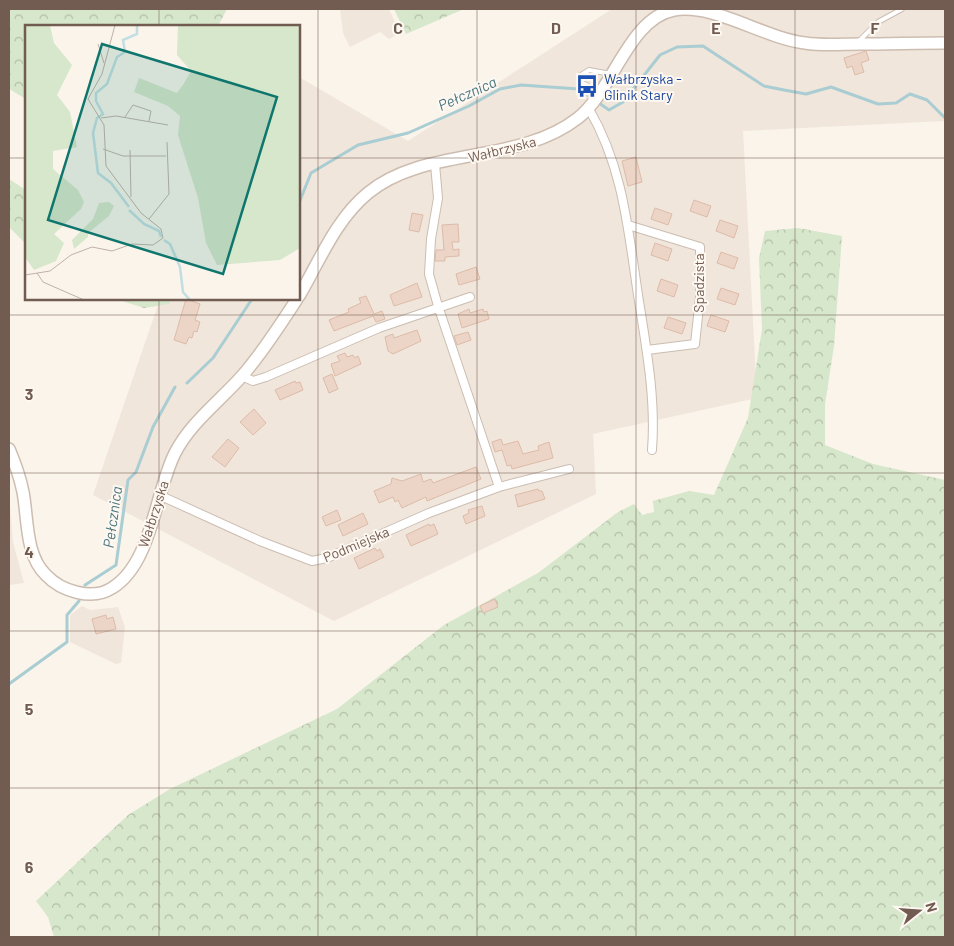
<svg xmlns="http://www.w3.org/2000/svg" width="954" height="946" font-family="Barlow,sans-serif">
<defs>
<pattern id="forest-crowns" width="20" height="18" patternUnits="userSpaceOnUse" patternTransform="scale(1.25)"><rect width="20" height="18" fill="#d7e7cb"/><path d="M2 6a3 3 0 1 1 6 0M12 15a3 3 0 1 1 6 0" fill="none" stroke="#b3bea7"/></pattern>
</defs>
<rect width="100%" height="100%" fill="#faf4eb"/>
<path fill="#f1e6db" d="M340 9H389L400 33 389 39 380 32 350 47 343 33Z
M612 9H945V121L743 131 757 398 593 434 596 494 334 621 93 495 160 299H299V77L408 141Z
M9 493 13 542 24 583 9 585Z
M82 606 90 610 118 607 125 627 121 663 116 664 70 642V615Z"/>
<path fill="url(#forest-crowns)" d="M9 9H227L218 26H26V99L9 89Z
M394 9H464L406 34Z
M9 179 26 190V244L9 227Z
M798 228 842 236 834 346 825 404V445L873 464 945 480V937H54L48 917 36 901 128 815 170 789 337 709 444 625 538 573 618 512 634 504 642 515 654 512 653 501 689 491 714 495 748 418 762 329 759 258 765 231Z
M116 299H172L169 304 144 308Z"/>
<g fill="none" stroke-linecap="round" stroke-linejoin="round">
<path stroke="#a9cdd2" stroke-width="3" d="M299 203 311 173 358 145 408 133 469 106 500 89 521 85 579 89 609 110 623 102 660 55 677 47 703 46 764 86 784 90 806 94 831 87 878 104 896 103 910 94 927 100 945 118
M187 383 213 358 252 299
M85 585 116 565 128 480 136 472 153 427 175 387
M9 684 67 642V615L79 601"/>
</g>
<path fill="#ecd5c6" stroke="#ddbba9" d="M866 51 869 60 861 63 864 72 855 75 852 66 847 68 844 58Z
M636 157 642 182 628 186 622 161Z
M694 200 711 206 707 217 690 211Z
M655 208 672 214 668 225 651 219Z
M412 213 423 215 419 232 409 230Z
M720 220 738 226 734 238 716 231Z
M458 224 459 242H452L453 250 459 249V256L445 257V261H435L436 250H444L442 225Z
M655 243 672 249 668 261 651 255Z
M721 252 738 258 734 269 717 263Z
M476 267 480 279 459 285 456 274Z
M661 279 678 285 674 297 657 291Z
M417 283 422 297 394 306 390 295Z
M721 288 739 294 735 305 717 299Z
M366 296 374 314 382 311 385 319 376 322 373 316 334 331 329 320 349 312 348 309 361 303 359 298Z
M186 299 200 304 195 320 200 322 197 332 194 331 192 338 189 337 186 344 174 340Z
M469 309 470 313 483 309 484 312 487 311 489 319 462 328 458 314Z
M711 315 729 321 725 332 707 326Z
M668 317 686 323 682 334 664 328Z
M417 330 421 341 393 354 388 351 385 337 393 334 394 338Z
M468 332 471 340 457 345 454 336Z
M345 353 347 357 353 355 355 358 358 356 361 364 335 376 331 364 340 361 337 356Z
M332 374 338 389 329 393 323 378Z
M295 381 296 383 300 382 303 390 280 400 275 390Z
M254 409 266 423 253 435 240 422Z
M228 439 239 448 225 467 212 457Z
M501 439 503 445 518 441 523 454 539 450 538 446 549 442 553 458 512 469 511 465 507 466 502 450 495 452 492 442Z
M476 467 481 479 427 501 426 497 402 508 398 500 395 502 393 497 379 503 374 491 391 484 392 478 402 481 421 474 423 482 431 479 433 483Z
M538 489 539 491H542L545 499 518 507 515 495Z
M482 506 485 516 466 524 463 516 469 513 468 510Z
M337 510 341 520 326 526 322 517Z
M363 513 368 524 343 536 338 525Z
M429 524 430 526 434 524 438 534 411 546 406 535Z
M375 548 377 551 380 549 384 557 359 569 354 558Z
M495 599 498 607 483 613 480 606Z
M106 615 107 619 113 617 116 629 96 634 92 619Z"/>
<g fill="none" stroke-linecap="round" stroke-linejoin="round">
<defs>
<path id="service" d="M859 41 878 22 902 9
M599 92 581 82V75L589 70 611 74"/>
<path id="minor" d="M589 109C623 167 628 229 638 295 646 346 656 398 652 450
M435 164 438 198 431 239 429 274 438 306 499 487
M628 225 700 247V297L695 344 647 350
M242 376 253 381 266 377 379 328 470 297
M159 495 260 541 312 561 327 558 429 513 499 487 569 469"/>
<path id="secondary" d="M299 296C319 262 336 219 368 193 425 146 518 165 578 118 613 91 629 18 674 10 715 3 763 38 805 43 823 46 842 44 860 44 888 44 917 43 945 43
M9 449C15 463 20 477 23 492 28 518 25 555 46 575 61 591 92 601 112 588 152 564 155 492 175 453 191 422 220 401 242 376 263 352 280 325 297 299"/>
</defs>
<use href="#service" stroke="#cbbdb2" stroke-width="6"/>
<use href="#minor" stroke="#cbbdb2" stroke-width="10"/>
<use href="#secondary" stroke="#cdbdb0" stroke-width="14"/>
<use href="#service" stroke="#fff" stroke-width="4"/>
<use href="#minor" stroke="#fff" stroke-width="8"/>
<use href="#secondary" stroke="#fff" stroke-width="11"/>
</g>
<path fill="none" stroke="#725c51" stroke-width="1" stroke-opacity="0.55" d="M159 9V26M318 9V937M477 9V937M636 9V937M795 9V937M9 158H26M299 158H945M159 299V937M9 315H945M9 473H945M9 631H945M9 788H945"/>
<defs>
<symbol id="bus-bare" viewBox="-9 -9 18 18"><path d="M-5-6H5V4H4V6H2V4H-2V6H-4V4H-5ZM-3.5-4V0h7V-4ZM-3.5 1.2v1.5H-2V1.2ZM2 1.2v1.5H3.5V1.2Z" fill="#1a4fb4" stroke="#fdf8f2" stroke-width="2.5" paint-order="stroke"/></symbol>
</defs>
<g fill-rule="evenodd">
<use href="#bus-bare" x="571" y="70" width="32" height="32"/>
</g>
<g text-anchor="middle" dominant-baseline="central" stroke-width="4" stroke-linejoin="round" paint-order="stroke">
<g font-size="14" fill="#164399" stroke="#fdf8f2" text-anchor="start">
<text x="604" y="78">Wałbrzyska -<tspan x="604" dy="16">Glinik Stary</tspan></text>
</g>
<g font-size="14" fill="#725c51" stroke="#fdf8f2">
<text transform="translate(502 149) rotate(-14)">Wałbrzyska</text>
<text transform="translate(698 283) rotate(-90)">Spadzista</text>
<text transform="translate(153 514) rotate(-72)">Wałbrzyska</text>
<text transform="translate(356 544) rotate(-23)">Podmiejska</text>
</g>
<g font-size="15" font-style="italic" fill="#4a757c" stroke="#fdf8f2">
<text transform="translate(467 93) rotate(-24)">Pełcznica</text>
<text transform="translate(112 517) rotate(-82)">Pełcznica</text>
</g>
</g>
<g transform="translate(25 25)">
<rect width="275" height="275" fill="#faf4eb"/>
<path d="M0 0H25L29 18 47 40 32 70 45 87 52 122 28 126V144L53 165 59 177 56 184 29 209 39 218 31 236 9 245 0 232ZM153 0H275V223L255 235 192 240 181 218 173 173 153 110 155 91 143 81 109 67 114 53 152 68 158 60 166 46 152 30ZM84 177 89 181 84 191 63 208V212L49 224 47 215 68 194 74 178Z" fill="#d7e7cb"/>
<path fill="none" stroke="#c2dee2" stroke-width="2.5" d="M104 182 86 158 73 148 68 108 72 93 78 89 71 76V68L82 59 92 32 100 27 98 15 112 9V0M104 185 119 199 134 206 136 212M139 215 145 219 155 242 158 267 165 275"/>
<path fill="none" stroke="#c0b2a8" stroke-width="1" d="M73 19 79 38M100 92 108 80 126 86 124 96M76 93 91 91 143 100M78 124 98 131H141M105 125 106 172M124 194 144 169 142 117M12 248 18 257 59 275M0 250 25 246 46 230 67 222 87 226 107 219 128 220 138 213 136 204 116 188 81 141 79 100 63 74 77 49 90 0"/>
<path fill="#0f766e" fill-opacity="0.15" stroke="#0f766e" stroke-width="2.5" d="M77 19 252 72 198 249 23 195Z"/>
<rect width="275" height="275" fill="none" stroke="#725c51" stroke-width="2.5"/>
</g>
<g font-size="16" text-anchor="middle" font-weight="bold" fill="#725c51" stroke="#fdf8f2" stroke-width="4" stroke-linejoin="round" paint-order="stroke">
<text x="398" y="34">C</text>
<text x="556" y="34">D</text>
<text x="716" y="34">E</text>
<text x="875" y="34">F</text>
<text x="29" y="400">3</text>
<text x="29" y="558">4</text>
<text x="29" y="715">5</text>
<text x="29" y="873">6</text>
</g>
<rect width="954" height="946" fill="none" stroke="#725c51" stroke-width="20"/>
<g transform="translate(919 911) rotate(73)" stroke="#fdf8f2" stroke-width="4" paint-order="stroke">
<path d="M0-4L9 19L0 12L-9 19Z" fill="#725c51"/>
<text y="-8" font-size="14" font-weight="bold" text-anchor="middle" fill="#725c51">N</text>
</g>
</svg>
